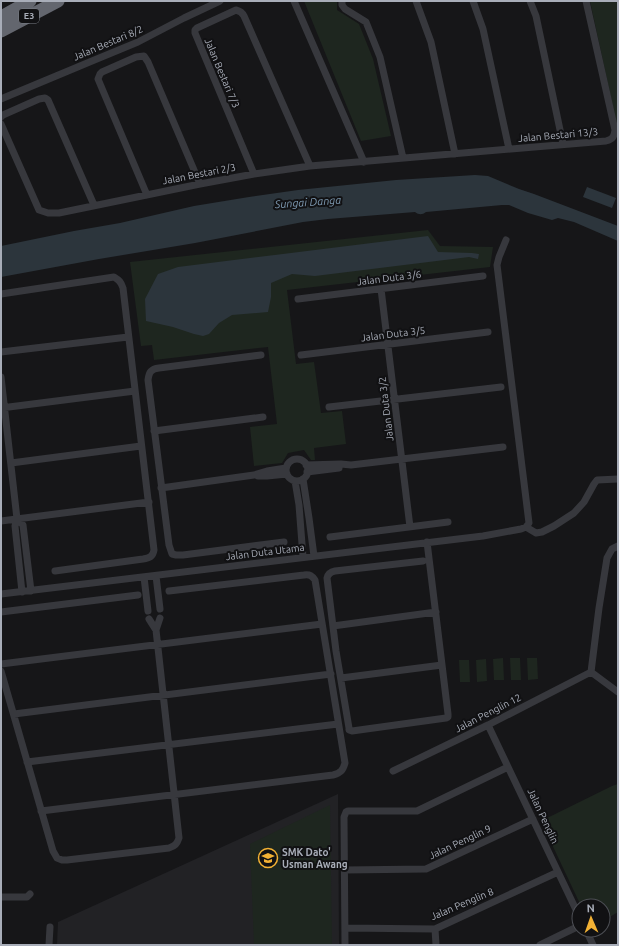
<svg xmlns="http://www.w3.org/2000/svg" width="619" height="946" font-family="Ubuntu,sans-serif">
<rect width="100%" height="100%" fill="#161618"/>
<path fill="#222225" d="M338 794 339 945H57L58 922Z"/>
<path fill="#1e261f" d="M304 1H337V10L359 24 373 59 391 136 361 141Z
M590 1H618V130Z
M428 230 440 246 493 247 490 267 287 290 296 364 314 362 321 413 342 411 346 444 314 448 315 460H311L304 450 288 453 282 463 254 466 250 427 277 424 268 347 154 360 152 345 141 346 130 262Z
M503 658 504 680H494L493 659Z
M510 658H520L521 680H511Z
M527 658H537L538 679 528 680Z
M486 659 487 681 477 682 476 660Z
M459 660H469L470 682H460Z
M618 784V912L603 921V906H581L541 821 612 786Z
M330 805 332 945H254L250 844Z"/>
<path fill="#2c353c" d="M475 175 488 176 519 189 534 194 618 226V241L574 222 558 218 552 220 528 213 509 205H502L426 212C422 215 419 215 415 212L328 219 303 222 195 243 99 259 1 277V246L74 231 120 223 194 206 249 197 298 190 396 180Z
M587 187 616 198 612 208 583 197Z
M428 236 438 252 472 253 479 254 478 259 469 257 315 276 292 274 271 283V297L268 312 232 315 219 323 209 334 203 336 194 334 173 327 146 321 145 299 158 274 178 267Z"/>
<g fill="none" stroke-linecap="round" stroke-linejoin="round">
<path stroke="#37383d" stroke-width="7" d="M294 1 364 162
M342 1V5L345 9 366 22 380 57 403 158
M416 1 431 42 455 154
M473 1 483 29 509 149
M530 1 536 16 563 144
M1 99 92 61 138 42 184 18 220 1
M1 117 3 115 39 99 45 98 48 100 94 205
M1 124 39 210 48 213H59L200 184 254 174 310 166 606 141C613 139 614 137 615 130L586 1
M254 174 195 33V30L197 28 236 10C240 11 242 12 244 16L310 166
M147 195 98 79 100 74 102 72 136 57 144 56 148 62 200 184
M381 289 410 527
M1 294 114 277C119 280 121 282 123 288L154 550C153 557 149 558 143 559L55 571
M298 299 483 276
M1 352 128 337
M261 355 159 368C151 369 149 372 148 380L169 545 172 554 176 555H183L284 542
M301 355 488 332
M1 377 17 519 15 526 22 592
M329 407 501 387
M1 408 135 391
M154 431 263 417
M286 470a11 11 0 1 1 22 0a11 11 0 1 1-22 0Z
M11 463 141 446
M306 465 341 464 351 465 503 447
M307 472 339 468
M258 476H267L287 474
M303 479 309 518 314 556
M295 481 299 505 303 557
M161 488 254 475 267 471 286 468
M17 519 23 525 31 591
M1 521 149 502
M526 527 536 533 542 532 554 526 574 513 584 502 594 484 597 480 618 479
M330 537 448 522
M423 561 335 571C330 572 328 574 327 578L336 651 349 728V730L352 731 446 718 448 717V714L427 542
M156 576 160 609
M144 577 148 611
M1 594 483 536 521 529 526 527 529 523 497 265 499 257 506 240
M1 612 138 595
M333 626 436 612
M156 630 160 618
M1 664 322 624
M1 671 53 851 57 858 62 860H67L169 848C175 846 177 844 179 838L156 630 149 619
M591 672 599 608 607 558 612 549 618 546
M591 672 618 692
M341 678 442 665
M14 714 331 674
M488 725 579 916
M27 762 338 724
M393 771 488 725 591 672
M41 811 333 775C341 773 343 770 345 763L315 580C312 576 310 574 304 575L169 591
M345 870 426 869 533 819
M1 897H27L30 894
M345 928 435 929 558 872
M435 929 436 945
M586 930 593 945
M49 945 50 927
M345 945 344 817 346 812 348 811H417L508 767
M540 945 579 926"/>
<path stroke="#63666e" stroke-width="13" d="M1 17 30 1
M1 31 58 1"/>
</g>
<defs>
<symbol id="school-ring" viewBox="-11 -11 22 22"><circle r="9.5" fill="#111113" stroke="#f2b134" stroke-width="1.5"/><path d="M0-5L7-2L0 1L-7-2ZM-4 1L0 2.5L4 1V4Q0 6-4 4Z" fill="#f2b134"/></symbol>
</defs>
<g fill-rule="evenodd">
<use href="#school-ring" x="257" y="847" width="22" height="22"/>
</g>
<g text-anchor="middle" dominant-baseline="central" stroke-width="4" stroke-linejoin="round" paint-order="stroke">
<rect fill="#111113" stroke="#7b7e86" stroke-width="1" x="19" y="9" width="20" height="14" rx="3"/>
<g font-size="9" font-weight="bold" fill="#a8adb8">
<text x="29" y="16">E3</text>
</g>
<g font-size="10" fill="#a8adb8" stroke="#111113">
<text transform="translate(108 43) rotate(-23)">Jalan Bestari 8/2</text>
<text transform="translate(222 73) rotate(67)">Jalan Bestari 7/3</text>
<text transform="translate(558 135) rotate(-5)">Jalan Bestari 13/3</text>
<text transform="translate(199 174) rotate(-11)">Jalan Bestari 2/3</text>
<text transform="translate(389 278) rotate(-7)">Jalan Duta 3/6</text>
<text transform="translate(393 334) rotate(-7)">Jalan Duta 3/5</text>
<text transform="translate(386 409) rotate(-97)">Jalan Duta 3/2</text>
<text transform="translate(265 552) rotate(-7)">Jalan Duta Utama</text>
<text transform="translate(488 713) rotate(-27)">Jalan Penglin 12</text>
<text transform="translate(543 816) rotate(65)">Jalan Penglin</text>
<text transform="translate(460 842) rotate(-25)">Jalan Penglin 9</text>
<text transform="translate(462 904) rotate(-23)">Jalan Penglin 8</text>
</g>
<g font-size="10" font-weight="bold" fill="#a8adb8" stroke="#111113" text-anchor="start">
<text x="282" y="852">SMK Dato'<tspan x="282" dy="12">Usman Awang</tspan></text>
</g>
<g font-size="11" font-style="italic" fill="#7f9bb3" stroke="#111113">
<text transform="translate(308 202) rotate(-4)">Sungai Danga</text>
</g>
</g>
<rect width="619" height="946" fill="none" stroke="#a8adb8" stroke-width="4"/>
<g transform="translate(591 918) rotate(358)"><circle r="19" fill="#111113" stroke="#4d4f55"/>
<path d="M0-3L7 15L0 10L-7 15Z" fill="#f2b134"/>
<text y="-6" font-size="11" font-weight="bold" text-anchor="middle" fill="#a8adb8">N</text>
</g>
</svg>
